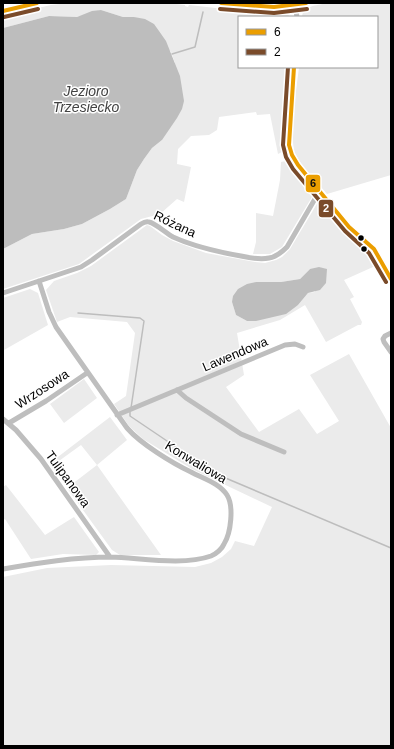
<svg xmlns="http://www.w3.org/2000/svg" width="394" height="749" font-family="Helvetica,sans-serif">
<rect width="100%" height="100%" fill="#fff"/>
<path fill="#ebebeb" fill-rule="evenodd" d="M68 3H168L185 5V6L188 7 189 5 251 12 287 14 291 17H239V67H291L283 149 282 152 278 154 270 114 257 115 256 112 219 117 217 130 209 135 191 136 178 149 177 164 191 167 184 202 177 199 160 214 141 219 79 264 3 289V249L32 234 64 229 82 224 110 209 126 199 137 170 144 159 152 148 162 140 175 63 171 52 134 17H123L101 10 77 17 49 16 3 28V16L51 5Z
M326 3H391V175L327 194C316 181 302 168 295 153 289 138 297 85 299 67H377V17H302C303 5 317 6 326 3Z
M286 161 292 162 315 192 282 247 270 254H253L256 242V213L273 216 280 180 281 162Z
M320 201 324 204 354 240 372 254 378 263 373 267 344 280 354 297 350 299 362 322 361 325H358L326 342 305 305 280 320 237 333 244 375 226 387 259 432 299 409 317 434 339 421 310 375 349 354 391 428V746H3V577L47 568 111 565 195 567 211 563 222 557 231 549 235 541 254 546 272 507 192 469 143 439 129 426 114 404 126 396 135 333 127 322 70 317 57 322 46 290 54 281 77 273 91 266 147 225 150 226 162 235 173 241 206 253 255 262 265 263 276 260 282 257 290 249 318 202ZM310 269 315 292 308 293 298 305 247 321 236 315 232 302 256 282H281L300 279Z
M30 289 38 293 48 325 4 350 3 347V298Z
M84 379 97 398 64 423 50 404Z
M110 417 127 440 97 465 161 555H120L112 550 67 488 97 465 81 445 52 466 50 463Z
M6 485 45 535 74 517 99 552 96 555 63 554 31 559 5 519 3 520V487Z"/>
<path fill="#bdbdbd" d="M101 10 123 17H134L145 19 154 24 159 31 166 41 180 76 184 101 182 109 177 118 162 140 152 148 144 159 137 170 126 199 110 209 82 224 64 229 32 234 3 249V28L49 16 77 17 92 11Z
M319 267 327 269 326 283 320 290 308 293 298 305 286 314 256 321H247L236 315 232 302 233 296 238 289 247 284 256 282H281L300 279 310 269Z"/>
<g fill="none" stroke-linecap="round" stroke-linejoin="round">
<path stroke="#bdbdbd" stroke-width="1.5" d="M172 54 195 47 203 12
M78 313 140 318 144 321 131 408
M130 412V416L216 474 391 548"/>
<path stroke="#bebebe" stroke-width="5" d="M221 3C250 6 278 10 306 3
M295 5 297 17
M3 11 37 3
M294 67 289 145 292 155 298 165 349 227 374 249 391 279
M3 293 81 267 92 260 141 224C144 222 146 221 149 222 155 223 166 233 173 237 195 247 218 252 241 256 250 258 260 260 269 258 276 257 282 252 287 247L319 192
M391 333 385 336 383 339 384 342 391 352
M177 390 186 398 241 434 284 452
M117 415 285 345 295 344 303 347
M3 419 16 430 41 459 110 557
M9 423 46 401 87 373
M3 569C38 563 75 557 111 557 141 558 183 566 211 556 216 554 222 549 224 544 231 533 234 506 227 495 219 483 204 479 191 472 172 463 141 444 127 428L56 327 49 312 39 281"/>
<defs>
<path id="bus-1" d="M221 3 274 7 306 3
M3 11 37 3
M294 67 289 145 292 155 298 165 349 227 374 249 391 279"/>
<path id="bus-2" d="M220 9 274 13 307 9
M4 17 38 9
M288 67 283 145 286 157 293 169 345 231 369 253 386 282"/>
</defs>
<use href="#bus-1" stroke="#fff" stroke-width="7"/>
<use href="#bus-2" stroke="#fff" stroke-width="7"/>
<use href="#bus-1" stroke="#eb9e00" stroke-width="4"/>
<use href="#bus-2" stroke="#7a4b2a" stroke-width="4"/>
</g>
<g fill="#000" stroke="#fff" stroke-width="1.5">
<circle cx="361" cy="238" r="3.5"/>
<circle cx="364" cy="249" r="3.5"/>
</g>
<g text-anchor="middle" dominant-baseline="central" stroke-width="3" stroke-linejoin="round" paint-order="stroke">
<g font-size="13" fill="#000" stroke="#fff">
<text transform="translate(175 224) rotate(25)">Różana</text>
<text transform="translate(235 354) rotate(-23)">Lawendowa</text>
<text transform="translate(42 389) rotate(-33)">Wrzosowa</text>
<text transform="translate(196 462) rotate(31)">Konwaliowa</text>
<text transform="translate(68 479) rotate(54)">Tulipanowa</text>
</g>
<g font-size="14" font-style="italic" fill="#424242" stroke="#fff">
<text x="86" y="91">Jezioro<tspan x="86" dy="16">Trzesiecko</tspan></text>
</g>
</g>
<g stroke="#fff" stroke-width="1.5">
<rect x="305" y="174" width="16" height="19" rx="4" fill="#eb9e00"/>
<rect x="318" y="199" width="16" height="19" rx="4" fill="#7a4b2a"/>
</g>
<g font-size="11" text-anchor="middle" font-weight="bold" fill="#fff">
<text x="326" y="212">2</text>
</g>
<g font-size="11" text-anchor="middle" font-weight="bold" fill="#111">
<text x="313" y="187">6</text>
</g>
<rect width="394" height="749" fill="none" stroke="#000000" stroke-width="8"/>
<rect x="238" y="16" width="140" height="52" fill="#ffffff" stroke="#999999"/>
<rect x="246" y="29" width="20" height="6" fill="#eb9e00" stroke="#999999"/>
<text x="274" y="36" font-size="12" fill="#000000">6</text>
<rect x="246" y="49" width="20" height="6" fill="#7a4b2a" stroke="#999999"/>
<text x="274" y="56" font-size="12" fill="#000000">2</text>
</svg>
